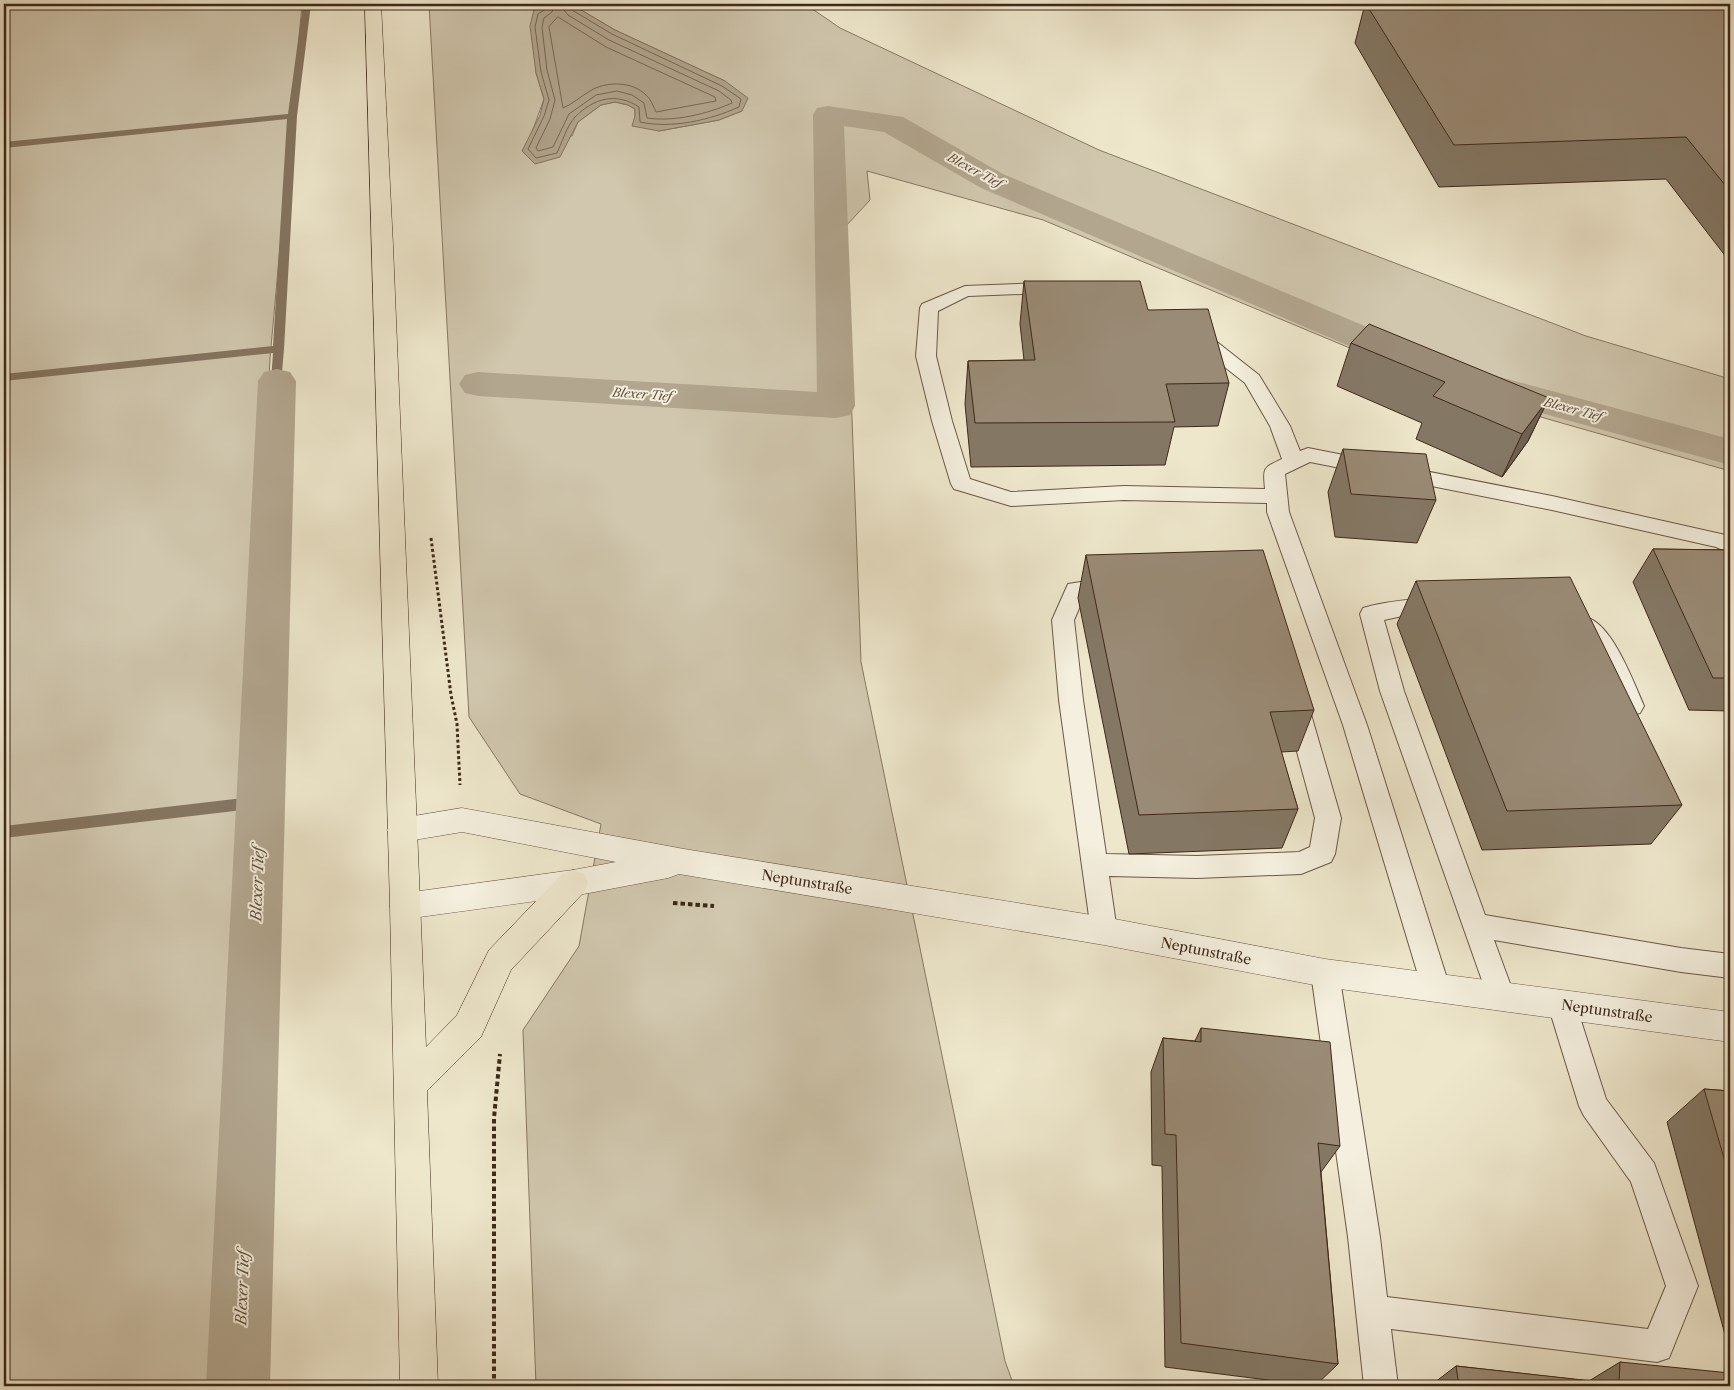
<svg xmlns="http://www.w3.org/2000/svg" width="1734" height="1390" font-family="'Libre Caslon Text',serif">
<rect width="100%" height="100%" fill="#eee7cc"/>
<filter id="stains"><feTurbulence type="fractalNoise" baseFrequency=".004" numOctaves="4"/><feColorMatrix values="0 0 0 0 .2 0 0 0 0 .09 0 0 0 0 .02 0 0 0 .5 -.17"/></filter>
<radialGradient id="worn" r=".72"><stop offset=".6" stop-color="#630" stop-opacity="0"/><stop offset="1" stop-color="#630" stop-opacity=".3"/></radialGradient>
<path fill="#d0c7ae" stroke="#887864" d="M4 4H302L270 358 221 1386H4Z
M429 4H547L534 10 536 73 544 99 532 132 572 136 578 122 601 105 615 102 628 105 635 109V116L659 131 719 120 742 111 725 81 615 30 571 4H805L840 28 1099 150 1586 336 1730 379V471L1460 394 1043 220 867 171 870 200 845 227 861 662 1005 1361 1014 1386H536L523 1030 579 946 601 824 520 794 469 717Z"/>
<path fill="#b2a68f" stroke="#847460" d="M547 4H571L615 30 725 81 748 98 742 111 719 120 659 131 632 126 635 116V109L628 105 615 102 601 105 578 122 560 157 535 164 522 151 540 115 544 99 536 73 530 26 534 10Z"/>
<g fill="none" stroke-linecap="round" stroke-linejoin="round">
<path stroke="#786754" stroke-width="1" d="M547 4 546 9 538 14 535 27 541 72 549 100 544 116 528 149 536 158 557 153C562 142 567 126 575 117 594 98 616 92 639 107L640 122C672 129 710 120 739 107L741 99 722 86 612 34 572 10 569 4
M554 4 552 12 544 18 542 27 547 70 555 100 550 119 536 148 538 151 553 147 569 114 596 95 617 91 632 95 644 103 647 118C674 122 707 114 732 103L731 100 719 91 609 40 568 15 564 10 563 4
M558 17 606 47 715 97 716 101 656 112C653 106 651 99 646 95 632 81 606 81 590 91 581 96 573 104 563 108L549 27Z"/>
<path fill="#847460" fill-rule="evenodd" d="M303 4H311L297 116 284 349 281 384 277 385 271 381 273 353 4 381V374L273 346 287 119 4 148V142L288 114Z
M261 796 266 798 268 802 266 806 261 808 4 838V826Z"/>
<path fill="#b2a68f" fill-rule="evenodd" d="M828 106 903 117 1003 174 1429 353 1435 361 1429 369 1416 373 1403 369 981 188 884 132 844 126 855 406 850 415 836 418 478 396 465 393 459 384 465 375 478 372 817 392 813 115 817 108Z
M277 369 290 372 296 381 270 1386H206L258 381 264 372Z
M1485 373 1730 439V465L1472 394 1466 385 1472 376Z"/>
<defs>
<path id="lane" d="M1046 283 1061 286 1064 290 1061 294 1055 295 1046 293 968 296 938 311 936 356 952 421 970 479 1011 492 1124 486 1265 489C1263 467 1263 468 1282 459L1270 426 1245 383 1189 339 1187 335 1189 331 1196 329 1203 331 1259 375 1290 426 1300 451 1308 448 1552 496 1730 536V553L1716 547 1552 510 1310 462 1285 474 1289 512 1367 725 1450 988 1446 997 1436 1001 1426 997 1422 988 1343 725 1267 512V503L1124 500 1011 506 954 489 951 484 932 421 916 356 920 308 922 304 965 286Z
M1112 577 1120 579 1123 585 1120 591 1084 597 1074 620 1083 700 1106 854 1197 856 1299 852 1310 847 1315 818 1284 704 1288 697 1296 695 1304 697 1308 704 1341 818 1335 854 1331 862 1301 874 1197 878 1109 876 1117 931 1114 939 1104 943 1094 939 1091 931 1059 700 1052 620 1068 584Z
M1437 598 1445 600 1448 606 1445 612 1437 614 1407 615 1384 620 1404 691 1485 915 1681 948 1730 954V978L1681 972 1494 940 1515 997 1511 1006 1501 1010 1491 1006 1380 691 1360 614 1363 608C1387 601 1412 599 1437 598Z
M1588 618C1613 626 1634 683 1644 706L1640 713 1632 715 1624 713 1600 660 1577 627 1580 621Z
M1325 961 1335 964 1339 973 1380 1237 1387 1297 1648 1329 1666 1286 1631 1182 1584 1116 1579 1106 1548 1005 1552 996 1562 992 1572 996 1576 1005 1606 1099 1654 1163 1698 1286 1669 1358 1657 1362 1391 1329 1398 1386H1364L1348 1237 1311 973 1315 964Z"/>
<path id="street" d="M462 808 684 849 1104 917 1325 959 1730 1012V1042L1325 987 1104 945 679 874 668 878 573 896 405 919 394 916 390 906 394 896 405 893 573 870 616 862 462 832 402 842 392 839 387 830 392 821 402 818Z"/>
<path id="primary" d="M365 4H381L393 246 426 1047 457 1015 489 950 562 874 573 870 584 874 588 883 584 892 511 970 481 1037 427 1091 438 1386H400L390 906Z"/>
</defs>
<use href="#lane" stroke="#6b5846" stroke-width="2"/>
<use href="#street" stroke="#6b5846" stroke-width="1"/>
<use href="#primary" stroke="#3f2819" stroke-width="1"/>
<path stroke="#3f2819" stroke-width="3" stroke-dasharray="3 2.5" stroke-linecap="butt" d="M431 538 451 695 457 724 460 785"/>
<path stroke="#3f2819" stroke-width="4" stroke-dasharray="4.5 3" stroke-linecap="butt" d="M673 903 714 906
M494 1386V1118L500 1054"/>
<use href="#lane" fill="#f4efde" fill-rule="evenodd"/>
<use href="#street" fill="#f4efde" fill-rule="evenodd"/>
<use href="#primary" fill="#eee7cc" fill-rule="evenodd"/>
</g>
<path fill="#847865" stroke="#3f2819" d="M1365 4H1730V262L1666 179 1439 187 1355 43Z
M1024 281 1148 310 1229 383 1218 426 1174 427 1165 465 971 467 965 404 968 361 1024 360 1020 324Z
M1351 343 1549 398 1528 441 1502 477 1416 439 1422 423 1337 386Z
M1343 449 1436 500 1417 543 1335 537 1328 492Z
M1653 549 1730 550V711L1689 710 1633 582Z
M1086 555 1314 710 1298 751 1281 752 1298 809 1282 848 1129 854 1078 598Z
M1416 581 1682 805 1651 844 1482 850 1397 624Z
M1201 1028 1340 1146 1321 1172 1338 1364 1315 1386 1165 1367 1162 1166 1152 1165 1151 1072 1163 1038 1195 1041Z
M1704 1089 1730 1091V1353L1667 1122Z
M1620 1362 1730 1386H1430L1456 1366 1589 1381Z"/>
<path fill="#6c6153" stroke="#3f2819" d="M1549 398 1528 441 1502 477 1522 434Z"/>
<path fill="#9a8b76" stroke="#3f2819" d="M1366 4H1730V191L1686 137 1454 145Z
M1024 281H1140L1148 310 1208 309 1229 383 1166 384 1175 422 975 423 968 361 1035 360Z
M1369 324 1549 398 1522 434 1433 396 1445 382 1351 343Z
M1343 449 1426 454 1436 500 1351 494Z
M1653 549 1730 550V678H1713Z
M1263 550 1314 710 1270 712 1298 809 1139 815 1086 555Z
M1570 577 1682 805 1507 811 1416 581Z
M1201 1028 1330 1042 1340 1146 1318 1143 1338 1364 1181 1343 1176 1135 1165 1134 1163 1038 1201 1042Z
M1704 1089 1730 1091V1179Z
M1620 1362 1730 1373V1386H1459L1456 1366 1619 1384Z"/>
<g text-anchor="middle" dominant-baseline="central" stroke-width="4" stroke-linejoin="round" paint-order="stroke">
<g font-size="12" font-style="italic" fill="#624e3c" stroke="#f4efde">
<text transform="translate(975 170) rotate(28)">Blexer Tief</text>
<text transform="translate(642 394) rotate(4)">Blexer Tief</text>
<text transform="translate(1573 409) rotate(15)">Blexer Tief</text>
</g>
<g font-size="14" fill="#3f2819" stroke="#f4efde">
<text transform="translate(807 882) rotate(9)">Neptunstraße</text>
<text transform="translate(1206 951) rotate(11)">Neptunstraße</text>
<text transform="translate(1607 1011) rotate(8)">Neptunstraße</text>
</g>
<g font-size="15" font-style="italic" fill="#624e3c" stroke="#f4efde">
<text transform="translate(257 884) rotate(-88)">Blexer Tief</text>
<text transform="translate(242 1288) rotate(-88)">Blexer Tief</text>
</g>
</g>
<rect width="1734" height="1390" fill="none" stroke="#eee7cc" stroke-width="20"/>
<rect x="5" y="5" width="1724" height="1380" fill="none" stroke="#3f2819" stroke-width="2.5"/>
<rect x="10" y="10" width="1714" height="1370" fill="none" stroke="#3f2819"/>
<rect width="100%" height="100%" filter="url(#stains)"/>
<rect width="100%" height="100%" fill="url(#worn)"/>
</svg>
